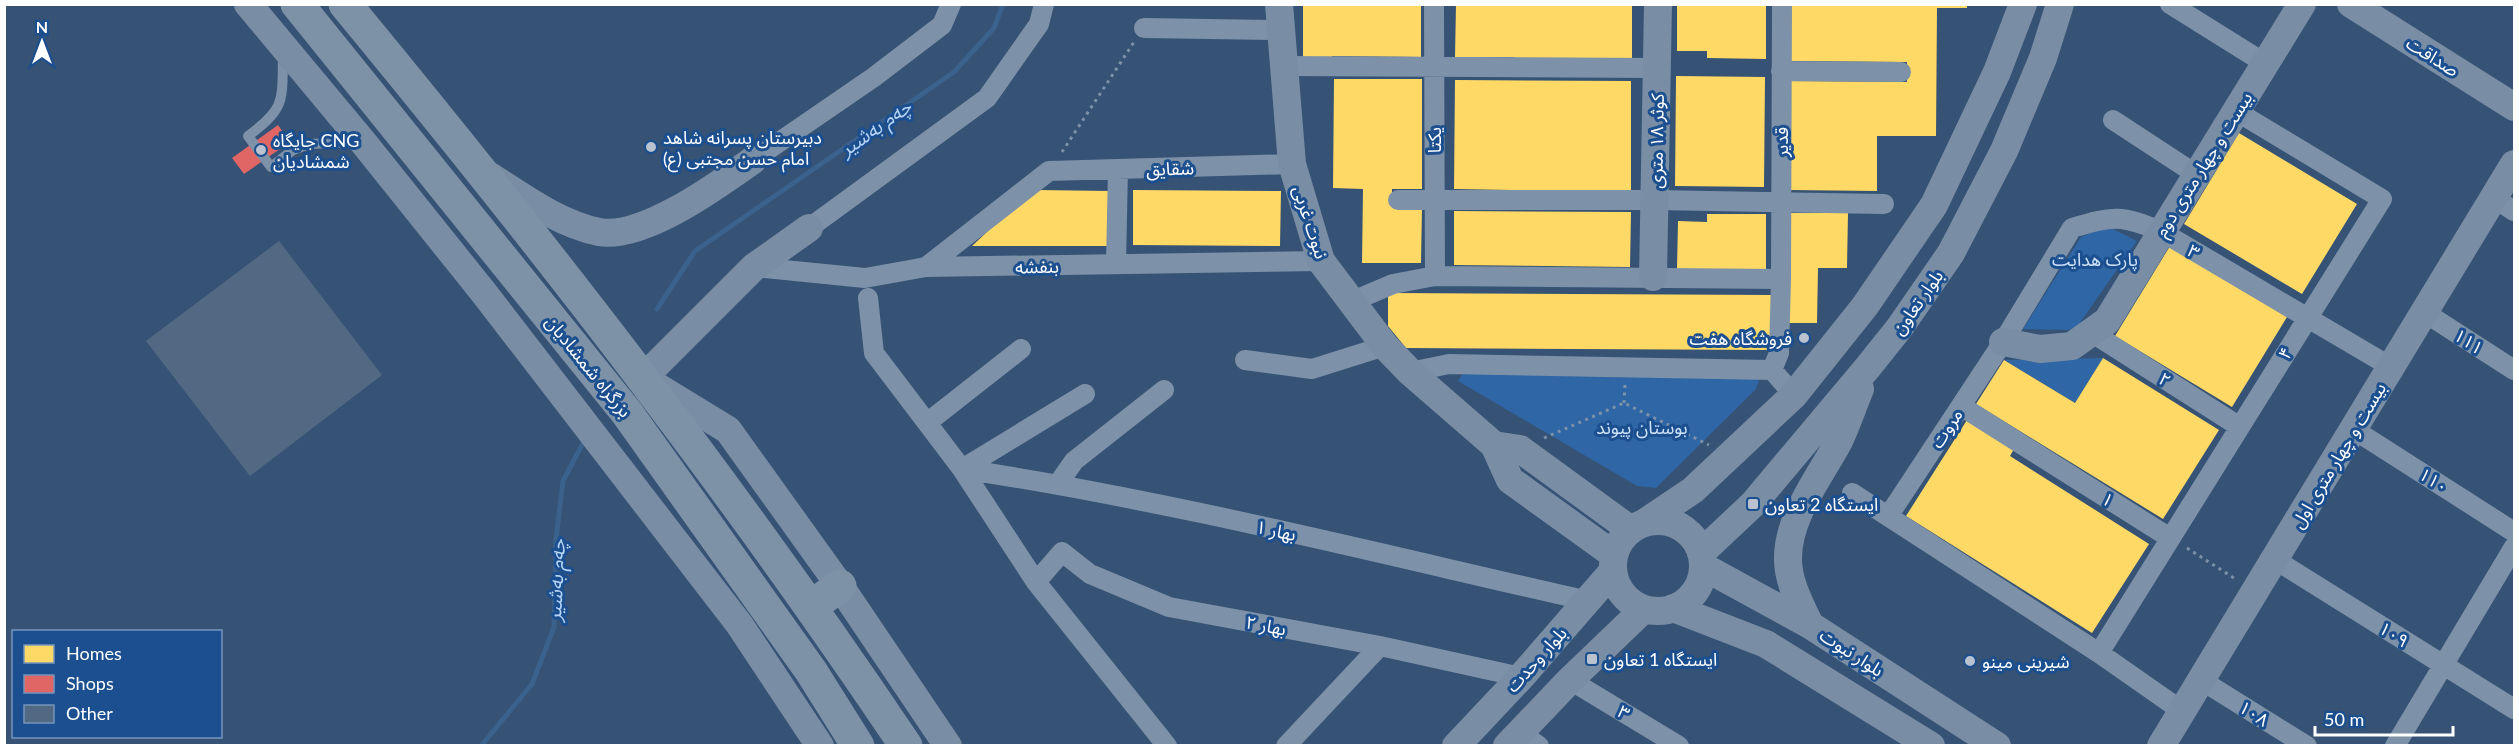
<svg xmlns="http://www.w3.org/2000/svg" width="2519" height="750" font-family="Lato,'Noto Sans Arabic',sans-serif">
<rect width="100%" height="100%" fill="#365274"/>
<path fill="#2f66a5" d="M2107 226 2137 241 2075 330 2023 329 2081 237Z
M2103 358 2075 403 2004 360Z
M1464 372 1760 377 1756 389 1656 488 1637 486 1458 381Z"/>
<path fill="#ffd966" d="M1303 4H1421V57L1332 56V63H1303Z
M1456 4H1632V58H1544V65H1514V57H1455Z
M1677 4H1766V59L1707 58V51H1677Z
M1790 4H1967V8H1937L1936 136H1877V191L1789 190 1790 81 1907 82V62L1790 61Z
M1676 76 1765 77 1764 187 1675 186Z
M1334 79H1422V189H1392V208H1422L1421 263H1362L1363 189 1333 188Z
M1455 80 1631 81V191L1542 190V197H1513V190L1454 189Z
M2239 133 2357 204 2302 294 2184 224Z
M1037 190 1111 191 1110 246H972L1023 198Z
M1133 190 1281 191 1280 246 1133 245Z
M1454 211 1631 212 1630 267 1454 265Z
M1789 213H1848L1847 268H1818L1817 323H1788Z
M1707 214H1766V269H1677L1678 221 1707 222Z
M2170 246 2287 317 2232 407 2115 336Z
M1388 293 1773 295V350L1406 348 1388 326Z
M2103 358 2219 430 2163 519 1976 404 2004 360 2075 403Z
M1967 420 2014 449 2010 456 2149 544 2092 633 1906 516Z"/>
<path fill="#e06666" d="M278 125 290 142 244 174 232 158Z"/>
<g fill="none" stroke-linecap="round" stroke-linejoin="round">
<path stroke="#3b618d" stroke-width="5" d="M657 309 695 251 954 72 994 28 1003 4
M481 746 532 684 554 627 556 539 563 481 585 439"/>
</g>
<path fill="#526984" d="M279 241 382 375 250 476 146 341Z"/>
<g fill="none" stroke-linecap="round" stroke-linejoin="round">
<path stroke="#7d92a8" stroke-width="3" stroke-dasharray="3 4.5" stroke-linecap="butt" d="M1062 152 1134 42
M1624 403 1625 384
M1544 438 1624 403 1709 445
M2187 548 2237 580"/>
<path stroke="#7d92a8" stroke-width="10" d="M283 56C282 101 286 108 248 136L271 167 293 150 309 144 358 142"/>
<path stroke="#7d92a8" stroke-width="20" d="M1434 4 1435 276
M2170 4 2266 64
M1144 28 1279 30
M1283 66 1657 68
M1781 71 1901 72
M2113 120 2197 175
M753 160 874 77 942 25 951 4
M2494 198 2514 211
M1398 200H1654L1884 204
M809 228 987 98 1039 24 1044 4
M1116 264 1118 169
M754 267 865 278 926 267 1321 261
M926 267 1049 171 1292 164
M868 298 874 353 962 469 1036 582 1167 746
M1353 301 1393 284 1435 276 1781 279
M2424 312 2514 370
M2091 332 2240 427
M1245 360 1312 369 1385 346
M1772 370 1779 353 1781 279 1782 4
M1410 372 1449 364 1772 370 1794 395
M1961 406 2170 538
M928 422 1021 349
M2353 429 2514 532
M962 469C1173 501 1380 554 1588 601
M962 469 1085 394
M1058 484 1074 461 1164 390
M1852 493 2099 653 2182 711
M1889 515 2003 342 2072 228C2113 216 2121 214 2162 232L2391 367
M2274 559 2514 709
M1036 582 1062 552 1090 574 1169 607 1380 646 1521 677
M2099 653 2382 199 2236 111
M1570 680 1679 746
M2201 680 2307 746
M1520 732 1539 746
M1286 746 1380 646
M2395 746 2514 547"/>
<path stroke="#798da4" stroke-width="28" d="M248 4 363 142 484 293 739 624 820 746
M1279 4 1292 164 1321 261 1385 346 1410 372 1494 445 1510 480 1614 555
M2351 4 2514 107
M490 176C523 197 559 224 599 232 643 240 718 185 753 160
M809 228 754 267 643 378 728 430 840 586 948 746
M1653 277 1658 4
M2003 342 2040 349 2072 346 2107 321 2302 4
M1494 445 1520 449 1631 530
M1613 566a45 45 0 1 1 90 0a45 45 0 1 1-90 0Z
M1644 523 1693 490 1794 395 1865 306 1934 205 1997 72 2023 4
M1702 552 1753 504 1868 367 1900 327 1951 253 2004 151 2043 58 2060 4
M1704 567 1810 625 1997 746
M1673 608 1766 644 1931 746
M1810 625C1801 606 1788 582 1788 560 1787 517 1820 477 1839 441 1847 424 1853 406 1860 389
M1456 746 1521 677 1613 571
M1507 746 1570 680 1644 609
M2161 746 2514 164"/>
<path stroke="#7e92a7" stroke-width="33" d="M297 4 627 413 811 671 858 746
M345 4C543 244 733 488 906 746
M812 606 840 586"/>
</g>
<g fill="#b9c2ce" stroke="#1b4f8f" stroke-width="2">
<circle cx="651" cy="147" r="6"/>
<circle cx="261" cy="150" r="6"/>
<circle cx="1804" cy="338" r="6"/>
<rect x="1747" y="498" width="12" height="12" rx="3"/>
<rect x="1586" y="653" width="12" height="12" rx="3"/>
<circle cx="1970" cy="661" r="6"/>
</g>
<g text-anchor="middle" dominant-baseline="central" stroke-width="6" stroke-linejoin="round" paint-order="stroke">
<g font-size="18" fill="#fff" stroke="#1b4f8f">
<text transform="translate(2433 56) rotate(32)">صداقت</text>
<text transform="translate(1434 140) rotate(-90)">یکتا</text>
<text transform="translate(1656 141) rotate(-89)">کوثر ۱۸ متری</text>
<text transform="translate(1781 142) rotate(-90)">قدیر</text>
<text transform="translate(2203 164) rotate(-58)">بیست و چهار متری دوم</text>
<text transform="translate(1170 168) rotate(-2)">شقایق</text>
<text transform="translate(1311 222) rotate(72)">نبوت غربی</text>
<text transform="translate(2194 251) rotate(30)">۳</text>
<text transform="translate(1037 266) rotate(-1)">بنفشه</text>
<text transform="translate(1917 302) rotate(-55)">بلوار تعاون</text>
<text transform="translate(2469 341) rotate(33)">۱۱۱</text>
<text transform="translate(2285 353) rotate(-59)">۴</text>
<text transform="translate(589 366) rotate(51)">بزرگراه شمشادیان</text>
<text transform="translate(2165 379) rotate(32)">۲</text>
<text transform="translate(1946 428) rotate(-57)">مروت</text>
<text transform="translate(2338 455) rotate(-59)">بیست و چهار متری اول</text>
<text transform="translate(2434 480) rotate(33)">۱۱۰</text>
<text transform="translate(2108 499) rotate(32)">۱</text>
<text transform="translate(1276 530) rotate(12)">بهار ۱</text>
<text transform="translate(1266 625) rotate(11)">بهار ۲</text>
<text transform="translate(2394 634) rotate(32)">۱۰۹</text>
<text transform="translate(1852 652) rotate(33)">بلوار نبوت</text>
<text transform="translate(1536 659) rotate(-48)">بلوار وحدت</text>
<text transform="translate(1624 712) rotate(31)">۳</text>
<text transform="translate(2254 713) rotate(32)">۱۰۸</text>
</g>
<g font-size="18" fill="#fff" stroke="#1b4f8f" text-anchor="start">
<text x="663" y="137">دبیرستان پسرانه شاهد<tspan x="663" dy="21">امام حسن مجتبی (ع)</tspan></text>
<text x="273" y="140">جایگاه CNG<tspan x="273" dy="21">شمشادیان</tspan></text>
<text x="1792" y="338" text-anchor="end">فروشگاه هفت</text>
<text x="1765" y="504">ایستگاه 2 تعاون</text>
<text x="1604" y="659">ایستگاه 1 تعاون</text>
<text x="1982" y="661">شیرینی مینو</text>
</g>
<g font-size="18" fill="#cfe3fa" stroke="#1b4f8f">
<text x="2095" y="259">پارک‌ هدایت</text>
<text x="1642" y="427">بوستان پیوند</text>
</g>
<g font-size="20" font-style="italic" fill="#b5d3f5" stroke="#1b4f8f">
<text transform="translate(875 127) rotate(-35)">چەم بەشیر</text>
<text transform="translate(555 580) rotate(-87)">چەم بەشیر</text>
</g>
</g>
<rect width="2519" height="750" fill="none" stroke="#ffffff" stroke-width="12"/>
<rect x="12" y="630" width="210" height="108" fill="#1b4f8f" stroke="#7695bc" stroke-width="1.5"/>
<rect x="24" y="645" width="30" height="18" fill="#ffd966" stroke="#7695bc" stroke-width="1.5"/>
<text x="66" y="660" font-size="18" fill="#ffffff">Homes</text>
<rect x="24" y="675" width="30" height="18" fill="#e06666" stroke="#7695bc" stroke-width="1.5"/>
<text x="66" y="690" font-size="18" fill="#ffffff">Shops</text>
<rect x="24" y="705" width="30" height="18" fill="#526984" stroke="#7695bc" stroke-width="1.5"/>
<text x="66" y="720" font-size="18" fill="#ffffff">Other</text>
<g transform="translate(42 42)" stroke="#1b4f8f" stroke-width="4.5" paint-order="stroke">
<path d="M0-4.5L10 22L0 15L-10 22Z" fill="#ffffff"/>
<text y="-9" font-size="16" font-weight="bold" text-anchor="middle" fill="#ffffff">N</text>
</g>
<path d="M2315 726v9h138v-9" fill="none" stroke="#ffffff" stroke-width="3"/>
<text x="2324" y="726" font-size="18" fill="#ffffff" stroke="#1b4f8f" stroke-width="4.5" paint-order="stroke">50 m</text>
</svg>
